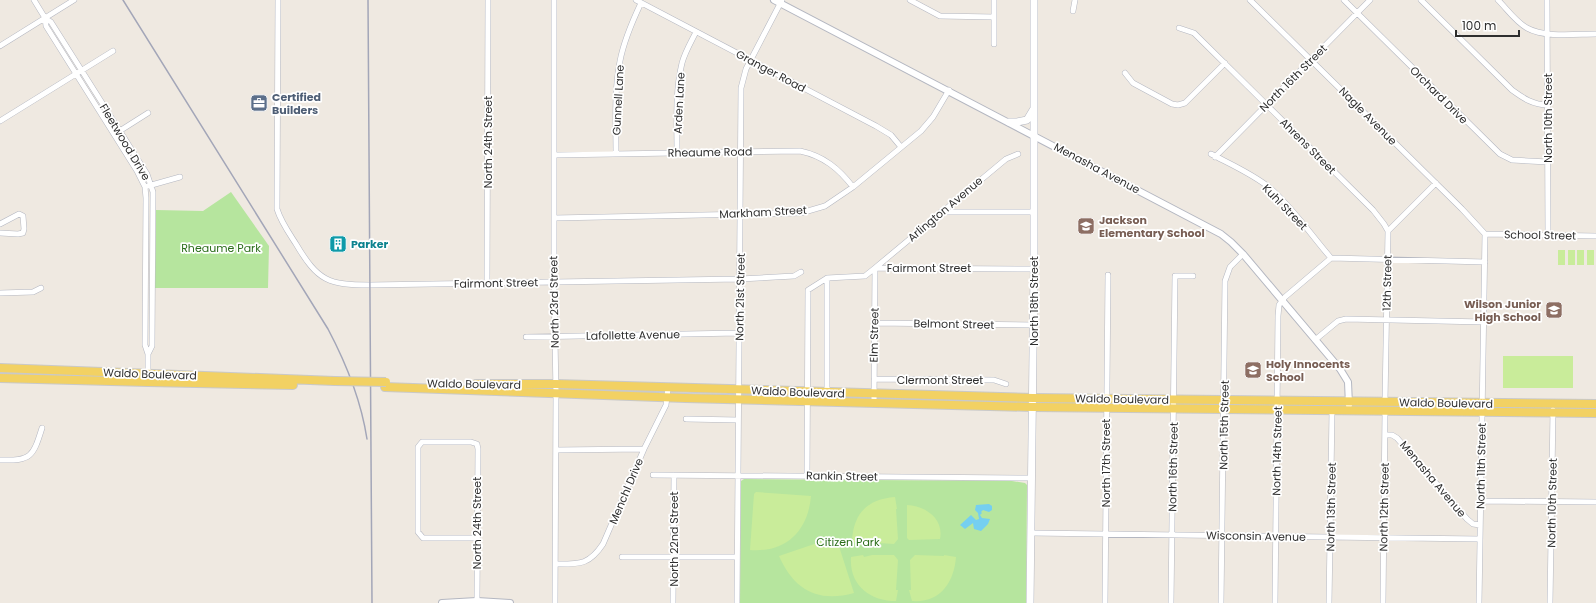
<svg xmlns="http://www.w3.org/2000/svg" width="1596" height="603" font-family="Poppins,sans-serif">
<rect width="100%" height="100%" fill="#efe9e1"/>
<path fill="#b6e59e" d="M231 192 269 246 268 288H155L156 210 203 211Z
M744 479 1012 481 1025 483 1027 485 1026 603H740L741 481Z"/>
<path fill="#c9ec9a" d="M1558 250H1565V265H1558Z
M1568 250H1575V265H1568Z
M1577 250H1584V265H1577Z
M1587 250H1594V265H1587Z
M1503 356H1573V388H1503Z
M756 492 811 496C808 531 786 553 750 550L754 494Z
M895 497 897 509H896L898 539 894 544 864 542 863 544 852 542C853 514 867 499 895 497Z
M907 505C926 506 944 519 940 539L909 540 907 538Z
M832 538 837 540 854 593C818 603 794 590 779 556Z
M863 555 864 557 872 555H894L898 560 896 590H898L896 601C870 601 849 585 851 557Z
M915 555 944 556V555L956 557C954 583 940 603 912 601L909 590H911L910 560Z"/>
<path fill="#75cff0" d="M989 504 992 506V510L989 512 983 510 981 512 982 513 980 515 982 518 990 519 988 524 981 531 974 529 973 523 965 529 960 525 971 515 976 520 979 519 978 513 975 510 976 505Z"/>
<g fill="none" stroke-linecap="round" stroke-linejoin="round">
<defs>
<path id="minor" d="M34 0 45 18 51 22 147 174 153 192 152 346 148 354
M278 0 277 209C281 222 289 233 296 244 318 281 328 285 370 285L740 279 794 276 801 272
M554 0V282L556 393 555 603
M636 0 876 126 891 135 901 147
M910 0 940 16 994 17
M994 0V44
M1250 0 1462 209 1485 234
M1344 0 1500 154 1512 160 1548 162
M1421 0 1512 90C1523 98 1533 105 1548 105
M1498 0C1507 9 1516 22 1527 28 1545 38 1576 34 1596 34
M1547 0 1548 236
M1073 11 1075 0
M45 18 46 26 137 171 145 187 146 198 145 345 148 354V375
M1179 28 1194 33 1373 210 1384 224 1388 231
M0 46 74 0
M1125 73 1133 83 1172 104 1178 105 1185 103 1225 63
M0 121 113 51
M118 132 148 113
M677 152C677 123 675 92 682 63 685 52 691 42 696 32
M616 154C616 123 614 91 620 61 624 40 632 22 641 3
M1211 154C1230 164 1253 174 1270 188 1293 208 1311 235 1331 258
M554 155 800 151C824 156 839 169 853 187
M1215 157 1370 0
M148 186 180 177
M941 212H1034
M554 218 801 213 825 206 853 187 921 131 933 117 949 90
M0 224 19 214 23 216 24 229 23 233 18 234 0 233
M1485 234 1596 236
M487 283 488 0
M0 293 33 292 41 288
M874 323 1034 325
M526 337 739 333
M1315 340 1338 321 1346 319 1484 322
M874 379 994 380 1006 384
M827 401V278
M1385 402 1388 231 1436 183
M874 403 875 268 1006 159 1018 154
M686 419 738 420
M1385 435H1392L1397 438 1467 519 1473 524 1480 525
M556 450 644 449
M0 460C31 461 33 457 42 428
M653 475 1031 478
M807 476 808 290 827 278 865 276 875 268 1034 269
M1481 501 1596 502
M1031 533 1480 539
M622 557H737
M556 564C580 564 589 565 603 544L644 449 666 405 668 388
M477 601 478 449 477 444 471 442H422L418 447V532L423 538H477
M673 603 674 475
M737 603 741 88 746 69 782 0
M1105 603 1108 275
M1171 603 1175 276H1193
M1221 603 1225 281 1230 267 1243 254
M1275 603 1278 316 1279 305 1285 297 1331 258 1485 262
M1329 603 1332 411
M1383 603 1385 411
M1479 603 1485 234
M1550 603 1553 410"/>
<path id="tertiary" d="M774 0 1221 234 1231 242 1243 254 1340 369 1348 382 1349 405
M442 603 477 601 510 603"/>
<path id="secondary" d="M1009 122H1017L1027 120 1033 110
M1030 603 1034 269V0"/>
<path id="primary" d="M0 368 335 381
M0 378 148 382 293 385
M476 384H556L1033 398 1596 404
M385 387 685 398 1032 407 1596 413"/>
</defs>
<use href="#minor" stroke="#b4b7c1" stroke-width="6"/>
<use href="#tertiary" stroke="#b4b7c1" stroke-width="8"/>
<use href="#secondary" stroke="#b4b7c1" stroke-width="8"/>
<use href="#primary" stroke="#c9c9c9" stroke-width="10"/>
<use href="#minor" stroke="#fff" stroke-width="5"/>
<use href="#tertiary" stroke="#fff" stroke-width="6"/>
<use href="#secondary" stroke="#fff" stroke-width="7"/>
<use href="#primary" stroke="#f2d163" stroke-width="8"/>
<path stroke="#a3a6b8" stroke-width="1.5" d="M123 0 328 329C346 363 361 400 367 439
M368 0 372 603"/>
<defs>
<path id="primary-bridge" d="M335 381 386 382"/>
</defs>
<use href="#primary-bridge" stroke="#c9c9c9" stroke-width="10" stroke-linecap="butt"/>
<use href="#primary-bridge" stroke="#f2d163" stroke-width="8"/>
</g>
<defs>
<symbol id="office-square" viewBox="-11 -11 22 22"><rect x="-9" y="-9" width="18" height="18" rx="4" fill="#5c6f8a" stroke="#fff"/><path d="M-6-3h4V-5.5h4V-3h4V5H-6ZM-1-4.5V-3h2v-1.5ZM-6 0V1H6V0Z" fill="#fff"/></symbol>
<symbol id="school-square" viewBox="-11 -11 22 22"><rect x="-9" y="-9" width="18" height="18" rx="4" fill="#8d6e63" stroke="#fff"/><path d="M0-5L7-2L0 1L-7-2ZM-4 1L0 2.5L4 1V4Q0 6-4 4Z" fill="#fff"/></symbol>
<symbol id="building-square" viewBox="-11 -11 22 22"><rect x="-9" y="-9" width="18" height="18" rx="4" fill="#0f9aa8" stroke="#fff"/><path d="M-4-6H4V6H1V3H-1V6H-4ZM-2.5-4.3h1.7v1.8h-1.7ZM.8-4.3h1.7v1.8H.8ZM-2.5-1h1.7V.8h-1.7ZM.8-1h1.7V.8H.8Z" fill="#fff"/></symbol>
</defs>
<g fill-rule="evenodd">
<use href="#office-square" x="249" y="93" width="20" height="20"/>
<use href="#school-square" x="1076" y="216" width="20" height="20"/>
<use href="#building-square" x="328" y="234" width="20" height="20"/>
<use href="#school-square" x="1544" y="300" width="20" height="20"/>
<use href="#school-square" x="1243" y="360" width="20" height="20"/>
</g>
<g text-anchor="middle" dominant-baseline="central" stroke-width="3.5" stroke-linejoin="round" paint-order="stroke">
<g font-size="11" fill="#2e2e2e" stroke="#fff">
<text transform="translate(771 71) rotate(28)">Granger Road</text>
<text transform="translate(1293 78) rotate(-45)">North 16th Street</text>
<text transform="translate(1439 95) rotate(45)">Orchard Drive</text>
<text transform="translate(618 100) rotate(-87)">Gunnell Lane</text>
<text transform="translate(679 103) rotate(-87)">Arden Lane</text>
<text transform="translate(1368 116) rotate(45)">Nagle Avenue</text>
<text transform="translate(1548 118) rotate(-90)">North 10th Street</text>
<text transform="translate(125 142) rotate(59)">Fleetwood Drive</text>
<text transform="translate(488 142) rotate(-90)">North 24th Street</text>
<text transform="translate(1308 146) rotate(45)">Ahrens Street</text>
<text transform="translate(710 152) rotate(-1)">Rheaume Road</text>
<text transform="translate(1097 168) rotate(28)">Menasha Avenue</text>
<text transform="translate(1285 207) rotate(46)">Kuhl Street</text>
<text transform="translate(945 209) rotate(-40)">Arlington Avenue</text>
<text transform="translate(763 212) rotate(-3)">Markham Street</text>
<text transform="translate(1540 235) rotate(1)">School Street</text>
<text x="929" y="268">Fairmont Street</text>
<text transform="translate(496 283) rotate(-1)">Fairmont Street</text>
<text transform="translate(1387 283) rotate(-89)">12th Street</text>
<text transform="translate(740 297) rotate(-89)">North 21st Street</text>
<text transform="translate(1034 301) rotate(-90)">North 18th Street</text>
<text transform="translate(554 302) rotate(-91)">North 23rd Street</text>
<text transform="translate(954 324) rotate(1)">Belmont Street</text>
<text transform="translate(633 335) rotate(-1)">Lafollette Avenue</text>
<text transform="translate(874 335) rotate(-89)">Elm Street</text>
<text transform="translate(150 374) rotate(2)">Waldo Boulevard</text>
<text x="940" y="380">Clermont Street</text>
<text transform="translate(474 384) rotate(1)">Waldo Boulevard</text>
<text transform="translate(798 392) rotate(2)">Waldo Boulevard</text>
<text transform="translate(1122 399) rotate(1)">Waldo Boulevard</text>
<text transform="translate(1446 403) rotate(1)">Waldo Boulevard</text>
<text transform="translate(1224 425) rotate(-89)">North 15th Street</text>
<text transform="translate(1277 451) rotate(-89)">North 14th Street</text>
<text transform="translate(1106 463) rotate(-90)">North 17th Street</text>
<text transform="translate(1481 466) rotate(-89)">North 11th Street</text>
<text transform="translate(1173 467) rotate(-89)">North 16th Street</text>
<text transform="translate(842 476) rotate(1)">Rankin Street</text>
<text transform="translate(1433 479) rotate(50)">Menasha Avenue</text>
<text transform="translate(626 491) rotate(-67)">Menchl Drive</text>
<text transform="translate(1552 503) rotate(-89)">North 10th Street</text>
<text transform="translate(1331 507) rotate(-89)">North 13th Street</text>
<text transform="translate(1384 507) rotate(-89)">North 12th Street</text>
<text transform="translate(477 523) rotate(-90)">North 24th Street</text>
<text transform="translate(1256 536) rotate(1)">Wisconsin Avenue</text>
<text transform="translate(674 539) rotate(-90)">North 22nd Street</text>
</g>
<g font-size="11" font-weight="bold" fill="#4e5e75" stroke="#fff" text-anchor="start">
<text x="272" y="97">Certified<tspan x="272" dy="13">Builders</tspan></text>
</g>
<g font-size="11" font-weight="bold" fill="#785e54" stroke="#fff" text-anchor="start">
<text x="1099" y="220">Jackson<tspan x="1099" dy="13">Elementary School</tspan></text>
<text x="1541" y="304" text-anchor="end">Wilson Junior<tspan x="1541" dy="13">High School</tspan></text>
<text x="1266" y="364">Holy Innocents<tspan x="1266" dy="13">School</tspan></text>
</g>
<g font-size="11" font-weight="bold" fill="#0d838f" stroke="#fff" text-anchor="start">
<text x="351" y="244">Parker</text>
</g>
<g font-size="11" fill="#2c6e1b" stroke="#fff">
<text x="221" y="248">Rheaume Park</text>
<text x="848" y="542">Citizen Park</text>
</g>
</g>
<path d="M1456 30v6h63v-6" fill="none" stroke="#2e2e2e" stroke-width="2"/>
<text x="1462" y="30" font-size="12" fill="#2e2e2e" stroke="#ffffff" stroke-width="3" paint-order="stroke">100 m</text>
</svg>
